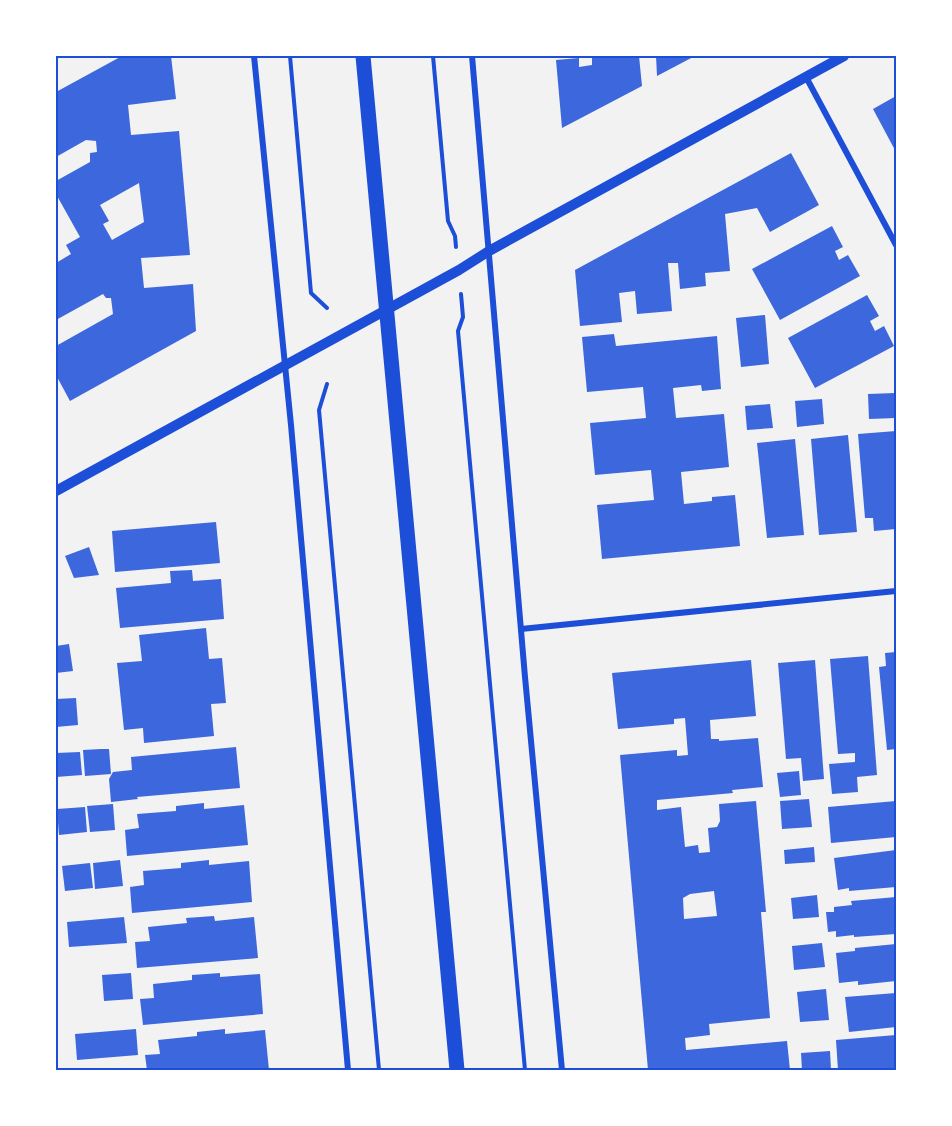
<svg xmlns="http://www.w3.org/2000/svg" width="952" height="1126" font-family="'Fira Sans Condensed',sans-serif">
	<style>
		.building { fill: #3d67dc; fill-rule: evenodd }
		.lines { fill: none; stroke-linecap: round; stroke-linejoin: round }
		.path { stroke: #1d4ed8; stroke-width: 4 }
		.minor { stroke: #1d4ed8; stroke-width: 6 }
		.tertiary { stroke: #1d4ed8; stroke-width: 10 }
		.primary { stroke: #1d4ed8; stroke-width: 15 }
		.neatline { fill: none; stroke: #1d4ed8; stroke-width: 2 }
	</style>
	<rect width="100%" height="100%" fill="#f2f2f2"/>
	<g class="building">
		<path d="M122,56H171L176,99L128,105L131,135L179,131L190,255L141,258L144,288L193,284L196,331L70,401L56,375V346L113,314L111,298H106L103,294L56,320V263L71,254L66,245L80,237L56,194V181L90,162V153L97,152L96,141L86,140L56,157V92ZM139,183L144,222L112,240L103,224L109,221L100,205Z"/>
		<path d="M592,56H639L642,86L562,128L556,60L579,58V67L592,65Z"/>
		<path d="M656,56H695L657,76Z"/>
		<path d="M896,96V152L873,109Z"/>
		<path d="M791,153L819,205L770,232L757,208L725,214L730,271L705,273L706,286L680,289L678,263H668L672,311L637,314L635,291L619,293L622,322L580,326L575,270Z"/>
		<path d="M832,226L843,247L835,251L839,260L848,255L860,276L780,320L752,269Z"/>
		<path d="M867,295L879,316L870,321L875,331L884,326L894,346L815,388L788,338Z"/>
		<path d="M765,315L769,364L741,367L736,318Z"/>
		<path d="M614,334L616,346L717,336L721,389L702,391L701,385L673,388L676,418L724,414L729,467L681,472L684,504L712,501V497L735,495L740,546L602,559L597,505L654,500L651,470L595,475L590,423L646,418L643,387L587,392L582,337Z"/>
		<path d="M895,393L896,418L869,419L868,394Z"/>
		<path d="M822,399L824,424L797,427L795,401Z"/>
		<path d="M770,404L773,428L747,430L745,406Z"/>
		<path d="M896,431V529L874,531L873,518H865L858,434Z"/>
		<path d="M848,435L857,532L819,535L811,439Z"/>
		<path d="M795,439L804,535L767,538L757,443Z"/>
		<path d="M216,522L220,563L115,572L112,531Z"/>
		<path d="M89,547L99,575L74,578L65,556Z"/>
		<path d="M192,570L193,581L221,579L224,619L120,628L116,588L171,583L170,571Z"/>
		<path d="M206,628L209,659L222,658L226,703L211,704L214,736L144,743L143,728L124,730L117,663L142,661L139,635Z"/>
		<path d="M69,644L73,671L56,673V646Z"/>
		<path d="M896,652V749L887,750L879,667L886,666L885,653Z"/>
		<path d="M868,656L877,775L857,777L858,792L832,794L829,764L855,762V753L838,754L830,659Z"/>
		<path d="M751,660L756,716L710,720L711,739H719V741L758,738L763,787L732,790L733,793L657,800V810L681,807L685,847L698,845L699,853L710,852L708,828L717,827L720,821L719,804L756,801L766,912H761L770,1018L709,1024L710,1035L685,1038L686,1050L787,1041L790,1070H648L620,755L677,750V756L688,755L685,718L674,719V724L618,729L612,673ZM714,891L717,916L684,919L683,898L690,894Z"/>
		<path d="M815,660L824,779L803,781L801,758L786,759L778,663Z"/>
		<path d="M76,698L78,725L56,727V699Z"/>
		<path d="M236,747L240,788L137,797L138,799L111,802L109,779L113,772L132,770L131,757Z"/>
		<path d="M101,749H109L111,774L85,776L83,750Z"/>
		<path d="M80,752L82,775L56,777V753Z"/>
		<path d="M799,771L801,795L780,797L777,773Z"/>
		<path d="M809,799L812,827L782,829L780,801Z"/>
		<path d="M896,801V837L831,843L828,807Z"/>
		<path d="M204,803V809L244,805L248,845L127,856L125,830L139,828L137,814L176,811V806Z"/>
		<path d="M113,804L115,830L90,832L87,806Z"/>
		<path d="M85,807L87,832L59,835L57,809Z"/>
		<path d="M814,847L815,862L785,864L784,850Z"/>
		<path d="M896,850V887L849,891V888L838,890L834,858Z"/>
		<path d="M120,860L123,886L95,889L93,863Z"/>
		<path d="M209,860V865L249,861L252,902L132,913L130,887L144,885L143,871L181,868V863Z"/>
		<path d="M90,863L93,888L65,891L62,866Z"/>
		<path d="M817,895L819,917L793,919L791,898Z"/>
		<path d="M896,897V934L854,937V935L836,937V931L828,932L826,912H834V907L852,905L851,901Z"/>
		<path d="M214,916L215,921L254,917L258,958L137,968L135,942L150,941L148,927L187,923L186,918Z"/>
		<path d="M124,917L127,943L69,947L67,922Z"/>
		<path d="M822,943L825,967L794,970L792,946Z"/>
		<path d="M896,944V981L858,985V981L839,983L836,953L855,951V948Z"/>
		<path d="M131,973L133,999L104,1001L102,975Z"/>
		<path d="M220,973V977L260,974L263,1014L143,1025L140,999L154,998L153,984L192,980V975Z"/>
		<path d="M826,989L829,1020L800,1022L797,992Z"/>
		<path d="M896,993V1027L849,1032L845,997Z"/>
		<path d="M136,1029L138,1055L77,1060L75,1034Z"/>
		<path d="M225,1029V1034L265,1030L269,1070H147L145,1055L160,1054L158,1040L197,1036V1032Z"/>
		<path d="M896,1035V1070H838L836,1040Z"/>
		<path d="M830,1051L831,1070H802L801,1053Z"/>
	</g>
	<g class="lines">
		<g class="path">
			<path d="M290,56L311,293L327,308"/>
			<path d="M433,56L448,221L455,236L456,247"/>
			<path d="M461,294L463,317L458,331L525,1070"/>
			<path d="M327,384L319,410L379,1070"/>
		</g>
		<g class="minor">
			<path d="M254,56L291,425L348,1070"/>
			<path d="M472,56L525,677L562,1070"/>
			<path d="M806,77L896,245"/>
			<path d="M521,629L896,591"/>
		</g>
		<path class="tertiary" d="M56,491L459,270L489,251L844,56"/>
		<path class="primary" d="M363,56L457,1070"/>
	</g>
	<rect width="952" height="1126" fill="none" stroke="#ffffff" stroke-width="114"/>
	<rect x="57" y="57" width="838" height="1012" class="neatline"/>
</svg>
